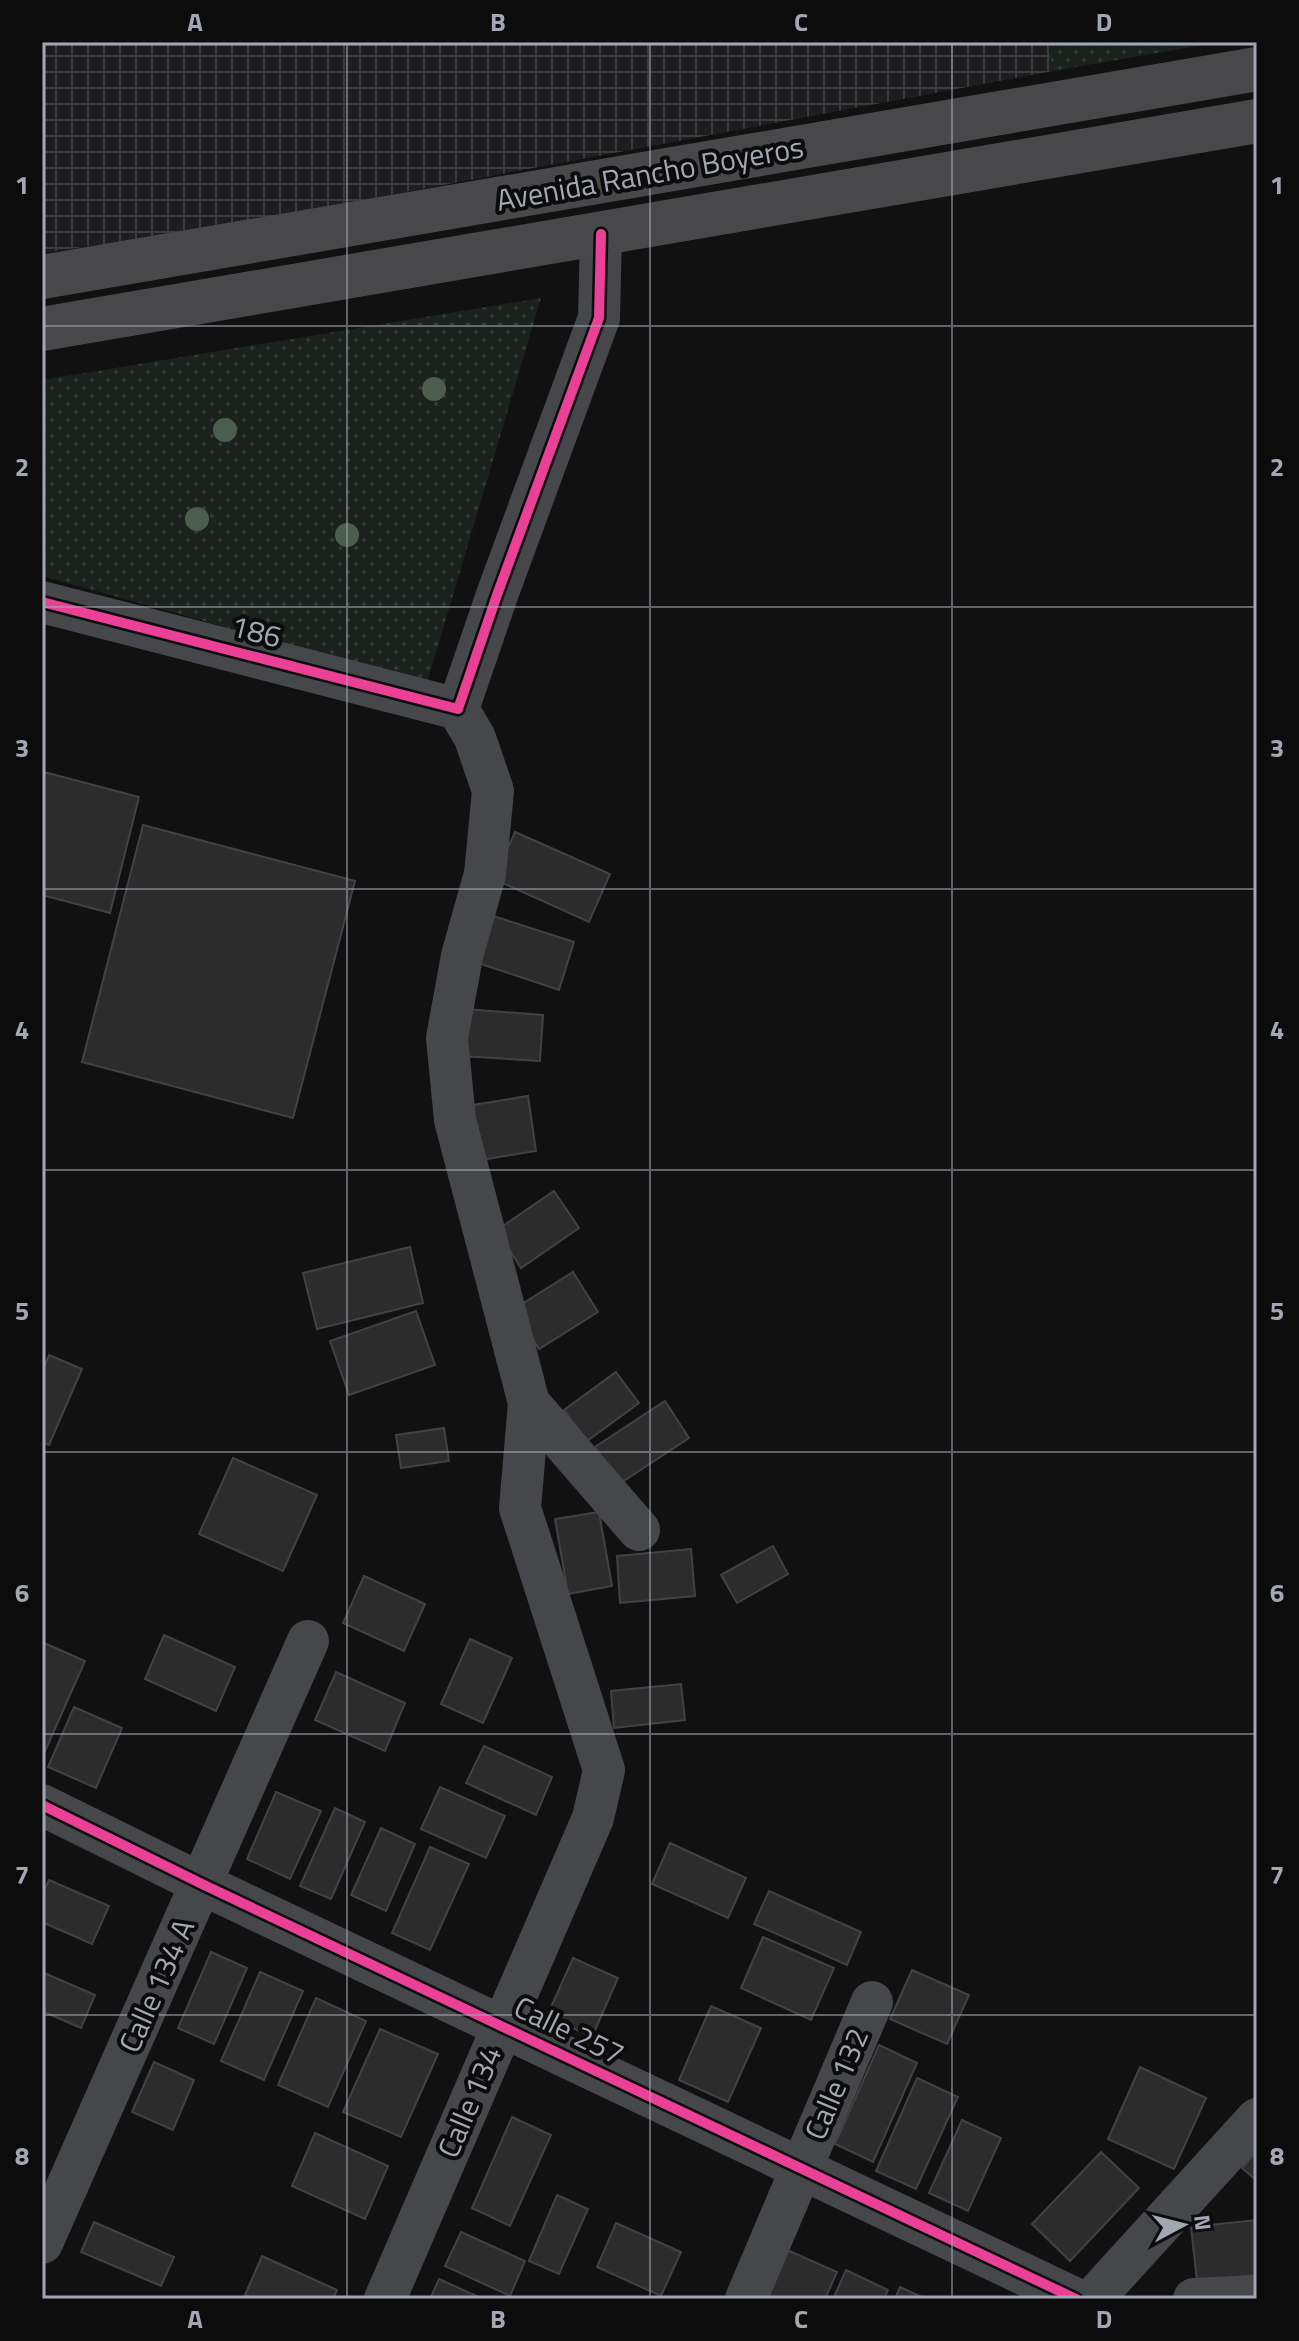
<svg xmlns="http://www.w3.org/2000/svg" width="1299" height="2341" font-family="'Titillium Web',sans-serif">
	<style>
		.industrial { fill: url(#industrial-grid) }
		.grass { fill: url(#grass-dots) }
		.building { fill: #2c2c2d; stroke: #414245; stroke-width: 2 }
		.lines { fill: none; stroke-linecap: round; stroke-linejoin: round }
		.minor { stroke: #46474a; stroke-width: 42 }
		.highway { stroke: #48484b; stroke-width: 44 }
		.cycleway-casing { stroke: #0c0c0d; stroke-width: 15 }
		.cycleway { stroke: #ea4096; stroke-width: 10 }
		.tree { fill: #4b5d4e }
		.grid { fill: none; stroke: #a3a7b2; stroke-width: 2; stroke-opacity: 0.55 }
		.labels { text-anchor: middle; stroke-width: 8; stroke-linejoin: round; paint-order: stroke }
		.street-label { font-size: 30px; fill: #a3a7b2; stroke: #0c0c0d }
		.neatline { fill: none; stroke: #a3a7b2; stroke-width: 3 }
		.grid-label { font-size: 26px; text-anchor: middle; font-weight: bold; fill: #a3a7b2 }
	</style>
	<defs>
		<pattern id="industrial-grid" width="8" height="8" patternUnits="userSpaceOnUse" patternTransform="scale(2)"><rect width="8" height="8" fill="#1e1e20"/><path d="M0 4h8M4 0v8" fill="none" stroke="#3c3c3e"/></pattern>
		<pattern id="grass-dots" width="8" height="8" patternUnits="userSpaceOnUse" patternTransform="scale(2)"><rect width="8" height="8" fill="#1b211c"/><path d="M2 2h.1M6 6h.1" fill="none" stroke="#393e3b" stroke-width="1.8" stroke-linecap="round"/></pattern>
	</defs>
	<rect width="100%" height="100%" fill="#111112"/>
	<path class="industrial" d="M42,42H1048L1053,71L202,230L42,253Z"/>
	<g class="grass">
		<path d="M1048,42H1220L1053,71Z"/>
		<path d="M541,298L427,683L42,576V380Z"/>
	</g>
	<g class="building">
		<path d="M44,772L139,797L110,913L42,895Z"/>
		<path d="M143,825L355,881L293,1118L82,1062Z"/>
		<path d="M515,832L610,874L589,922L494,879Z"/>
		<path d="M487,914L574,942L559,990L472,961Z"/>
		<path d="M465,1009L543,1015L540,1061L462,1056Z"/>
		<path d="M528,1096L536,1151L474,1161L466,1106Z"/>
		<path d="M554,1191L579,1228L521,1268L497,1230Z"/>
		<path d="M410,1247L423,1303L317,1329L303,1273Z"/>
		<path d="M573,1272L598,1312L539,1349L514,1309Z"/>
		<path d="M416,1311L435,1365L349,1395L330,1341Z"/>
		<path d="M49,1355L82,1369L49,1445L42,1442V1372Z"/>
		<path d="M616,1372L639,1403L587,1441L564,1410Z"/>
		<path d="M665,1401L689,1438L619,1484L595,1447Z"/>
		<path d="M444,1428L449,1461L401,1468L396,1435Z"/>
		<path d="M233,1458L317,1495L283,1571L199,1534Z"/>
		<path d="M599,1512L612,1586L568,1594L555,1519Z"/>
		<path d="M773,1546L788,1574L737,1603L721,1575Z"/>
		<path d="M691,1549L695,1596L620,1603L617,1556Z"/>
		<path d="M364,1576L425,1604L404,1651L343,1623Z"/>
		<path d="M164,1635L235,1667L216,1711L145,1679Z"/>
		<path d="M470,1639L512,1658L483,1723L441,1704Z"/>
		<path d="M42,1642L85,1661L42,1758Z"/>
		<path d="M336,1672L405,1703L385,1751L315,1720Z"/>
		<path d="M681,1684L685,1720L614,1728L611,1691Z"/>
		<path d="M74,1707L122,1728L96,1788L48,1767Z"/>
		<path d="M484,1746L552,1777L536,1815L466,1783Z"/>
		<path d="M440,1787L505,1816L486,1858L421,1829Z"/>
		<path d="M276,1792L321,1811L290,1879L247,1859Z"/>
		<path d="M335,1808L365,1822L331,1899L300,1886Z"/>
		<path d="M381,1828L415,1844L386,1911L351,1895Z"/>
		<path d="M670,1843L746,1878L728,1918L652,1884Z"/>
		<path d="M430,1847L469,1864L430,1950L392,1933Z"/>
		<path d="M49,1880L109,1906L92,1944L42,1922V1895Z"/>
		<path d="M769,1891L861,1932L847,1965L754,1924Z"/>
		<path d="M763,1937L834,1968L811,2020L741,1988Z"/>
		<path d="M211,1952L247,1968L214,2044L178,2028Z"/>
		<path d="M573,1958L618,1978L592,2037L547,2016Z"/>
		<path d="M912,1970L969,1995L947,2044L890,2019Z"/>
		<path d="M42,1972L95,1995L81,2028L42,2011Z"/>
		<path d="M260,1972L303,1991L264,2080L221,2061Z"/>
		<path d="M316,1998L366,2021L328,2107L278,2085Z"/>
		<path d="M711,2006L761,2028L728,2102L679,2080Z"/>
		<path d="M380,2029L438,2054L401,2137L343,2112Z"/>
		<path d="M879,2045L917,2063L873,2162L835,2144Z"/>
		<path d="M154,2062L194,2080L173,2130L132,2112Z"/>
		<path d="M1140,2067L1206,2098L1174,2169L1108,2139Z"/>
		<path d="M917,2078L958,2097L916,2189L876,2171Z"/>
		<path d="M512,2117L551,2135L510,2226L472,2208Z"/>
		<path d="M962,2120L1001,2138L968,2211L929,2193Z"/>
		<path d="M315,2133L388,2166L365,2219L292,2186Z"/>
		<path d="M1257,2151V2181L1242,2168Z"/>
		<path d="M1101,2152L1139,2188L1070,2261L1032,2224Z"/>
		<path d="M557,2195L588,2209L559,2274L529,2261Z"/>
		<path d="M1257,2220V2275L1197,2281L1191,2227Z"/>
		<path d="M94,2222L174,2257L161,2286L81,2252Z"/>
		<path d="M616,2223L681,2252L661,2296L597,2267Z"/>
		<path d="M461,2232L525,2261L510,2296L445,2266Z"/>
		<path d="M787,2250L837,2272L825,2299H764Z"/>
		<path d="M262,2256L337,2290L333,2299H255L245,2295Z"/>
		<path d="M846,2270L888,2290L884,2299H833Z"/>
		<path d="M439,2279L483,2299H430Z"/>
		<path d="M900,2287L926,2299H895Z"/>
	</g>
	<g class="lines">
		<g class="minor">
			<path d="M42,602L458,709"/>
			<path d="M529,1403L639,1530"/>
			<path d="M42,1805L202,1884L1076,2299"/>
			<path d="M42,2243L308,1641"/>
			<path d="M385,2299L593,1818L604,1770L520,1508L529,1403L455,1120L447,1038L462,956L485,874L493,791L475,738L458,709L497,595L599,318L601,234"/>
			<path d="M746,2299L872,2002"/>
			<path d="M1093,2299L1257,2119"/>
			<path d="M1194,2299L1257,2296"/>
		</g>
		<g class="highway">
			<path d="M42,277L1257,69"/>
			<path d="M42,329L1257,121"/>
		</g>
		<defs>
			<g id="cycleway">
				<path d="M42,602L458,709L497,595L599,318L601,234"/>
				<path d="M42,1805L202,1884L1076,2299"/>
			</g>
		</defs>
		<use href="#cycleway" class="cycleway-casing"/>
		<use href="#cycleway" class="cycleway"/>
	</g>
	<g class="tree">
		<circle cx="434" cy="389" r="12"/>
		<circle cx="225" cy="430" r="12"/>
		<circle cx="197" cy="519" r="12"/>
		<circle cx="347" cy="535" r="12"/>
	</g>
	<path class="grid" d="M347,42V2299M650,42V2299M952,42V2299M42,326H1257M42,607H1257M42,889H1257M42,1170H1257M42,1452H1257M42,1734H1257M42,2015H1257"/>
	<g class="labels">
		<g class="street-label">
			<text transform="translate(650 174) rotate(-10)" y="10">Avenida Rancho Boyeros</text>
			<text transform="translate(256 632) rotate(14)" y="10">186</text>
			<text transform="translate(157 1986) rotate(-66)" y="10">Calle 134 A</text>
			<text transform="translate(569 2031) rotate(26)" y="10">Calle 257</text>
			<text transform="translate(837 2084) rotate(-67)" y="10">Calle 132</text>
			<text transform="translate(470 2102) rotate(-67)" y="10">Calle 134</text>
		</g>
	</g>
	<rect width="1299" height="2341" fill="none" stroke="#0c0c0d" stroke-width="88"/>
	<g transform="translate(1183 2225) rotate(83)" stroke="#0c0c0d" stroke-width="6" paint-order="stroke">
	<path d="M0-6L14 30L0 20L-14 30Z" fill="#a3a7b2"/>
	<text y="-12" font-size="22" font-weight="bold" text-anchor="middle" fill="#a3a7b2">N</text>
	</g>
	<rect x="44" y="44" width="1211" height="2253" class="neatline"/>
	<g class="grid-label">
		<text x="195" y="31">A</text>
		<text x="498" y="31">B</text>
		<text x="801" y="31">C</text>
		<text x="1104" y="31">D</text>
		<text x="22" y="194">1</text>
		<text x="1277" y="194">1</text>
		<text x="22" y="476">2</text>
		<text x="1277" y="476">2</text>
		<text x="22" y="757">3</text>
		<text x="1277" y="757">3</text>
		<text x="22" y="1039">4</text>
		<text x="1277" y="1039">4</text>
		<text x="22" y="1320">5</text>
		<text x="1277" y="1320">5</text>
		<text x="22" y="1602">6</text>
		<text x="1277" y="1602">6</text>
		<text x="22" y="1884">7</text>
		<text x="1277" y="1884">7</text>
		<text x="22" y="2165">8</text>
		<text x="1277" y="2165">8</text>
		<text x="195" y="2328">A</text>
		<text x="498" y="2328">B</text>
		<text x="801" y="2328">C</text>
		<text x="1104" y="2328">D</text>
	</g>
</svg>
